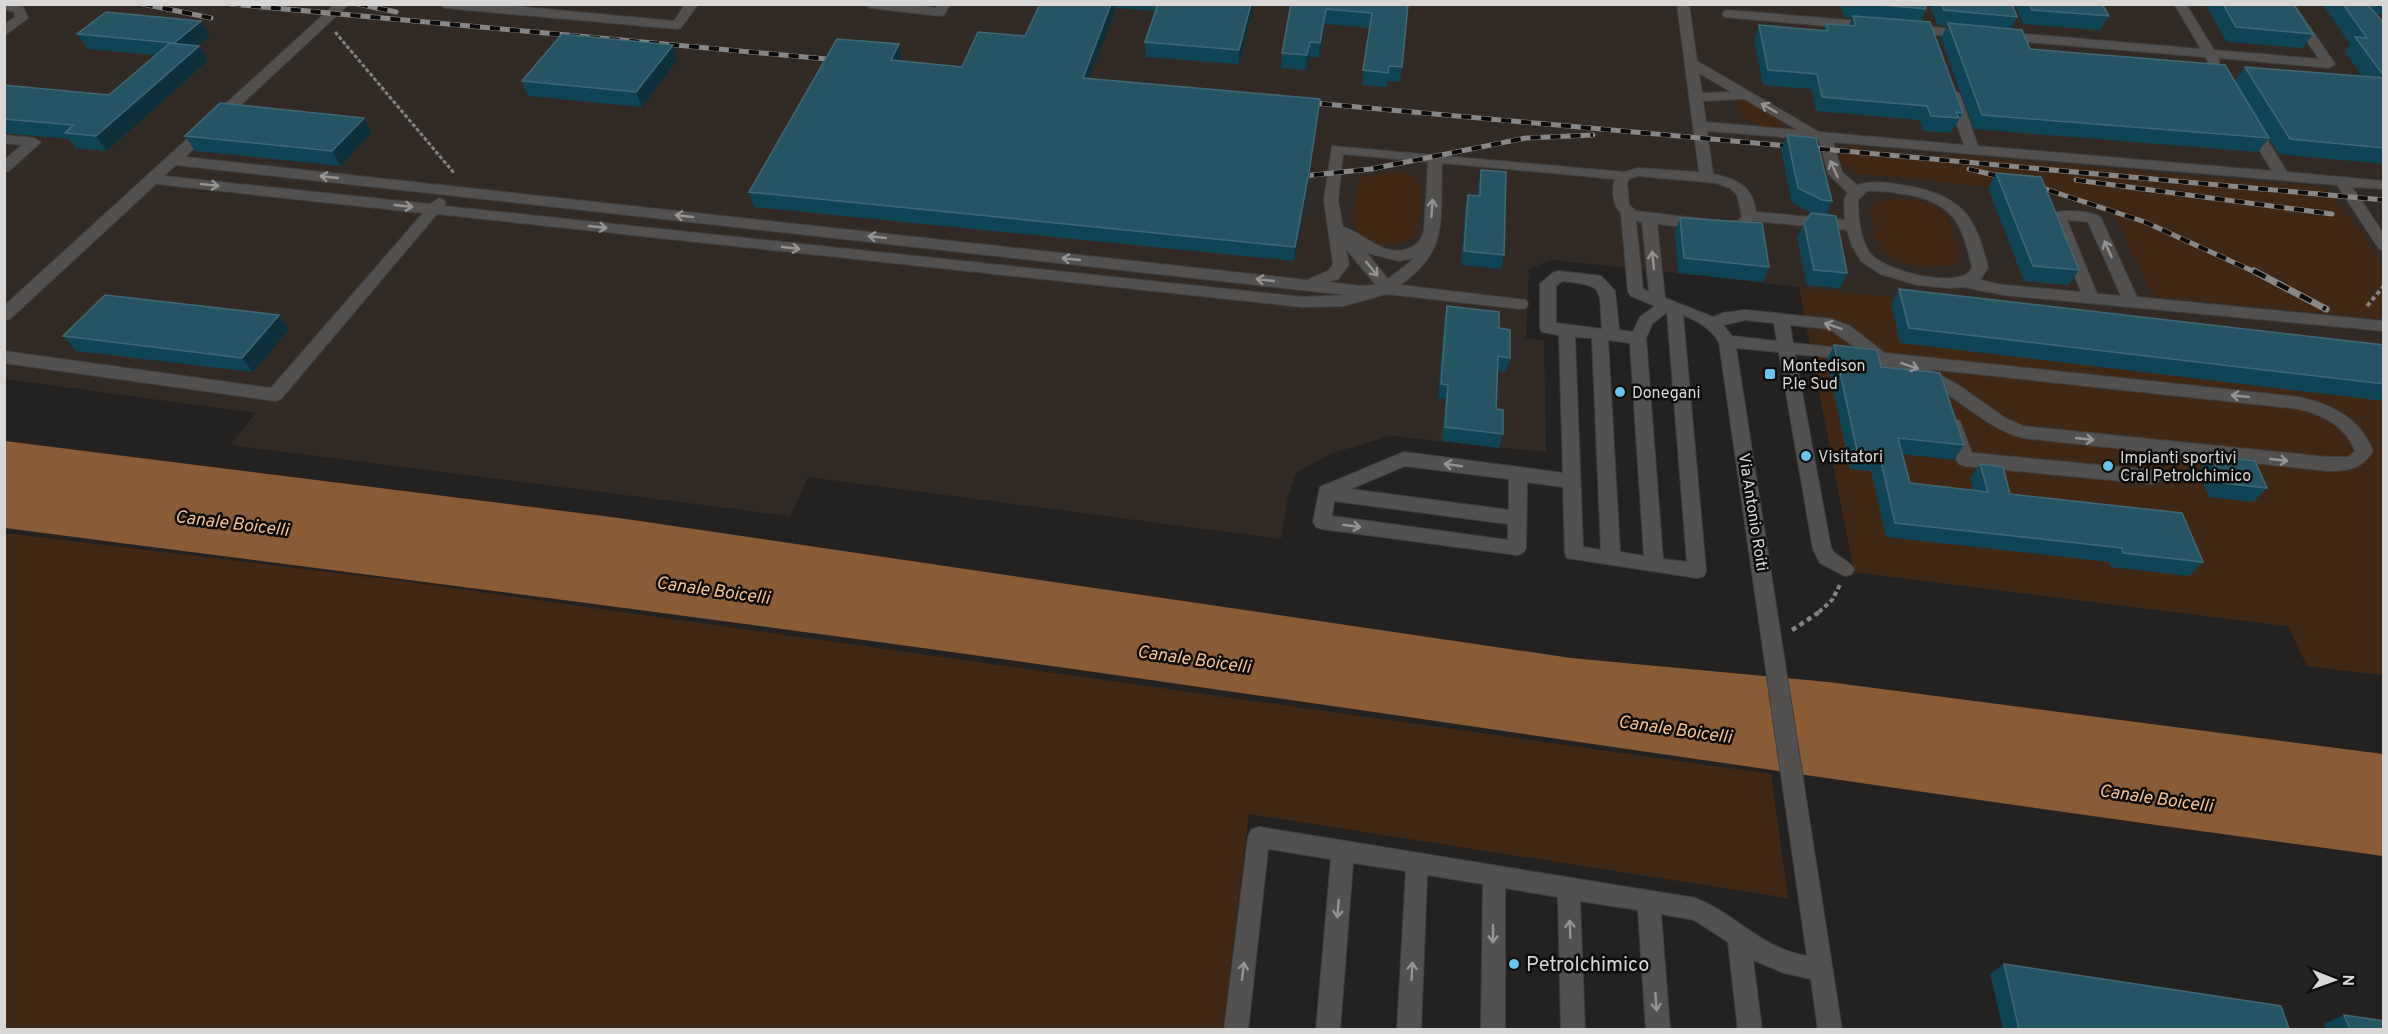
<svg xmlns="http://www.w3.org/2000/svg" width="2388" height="1034" font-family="Overpass,sans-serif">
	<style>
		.built { fill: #322b25 }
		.green { fill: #412814 }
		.water { fill: #8a5c36 }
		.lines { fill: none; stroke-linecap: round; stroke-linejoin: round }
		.minor-casing { stroke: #413f3e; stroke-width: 2 }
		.path-far2 { stroke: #848281; stroke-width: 3; stroke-dasharray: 4 2; stroke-linecap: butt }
		.path-far1 { stroke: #848281; stroke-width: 4; stroke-dasharray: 4.5 3; stroke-linecap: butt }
		.path { stroke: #848281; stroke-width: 4.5; stroke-dasharray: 5 4; stroke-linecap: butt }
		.minor { fill: #525150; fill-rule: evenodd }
		.rail-far1-casing { stroke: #898786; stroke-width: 5 }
		.rail-casing { stroke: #898786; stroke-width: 7 }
		.rail-far1 { stroke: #0d0c0b; stroke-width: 4; stroke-dasharray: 10; stroke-linecap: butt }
		.rail { stroke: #0d0c0b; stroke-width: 4.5; stroke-dasharray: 13; stroke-linecap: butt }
		.wall { fill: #0f4457 }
		.shaded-wall { fill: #0e303b }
		.building { fill: #255464; stroke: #416876; stroke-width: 1.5 }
		.oneway { stroke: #959493 }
		.poi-dot { fill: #65c5ee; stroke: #0d0c0b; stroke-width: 2 }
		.labels { text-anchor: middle; stroke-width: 5; stroke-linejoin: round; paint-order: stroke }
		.poi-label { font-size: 16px; fill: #d8d7d6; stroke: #0d0c0b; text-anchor: start }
		.street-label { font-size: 16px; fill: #d8d7d6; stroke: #0d0c0b }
		.water-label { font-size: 18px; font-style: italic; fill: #fac094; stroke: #0d0c0b }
		.near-poi-label { font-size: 20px; fill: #d8d7d6; stroke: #0d0c0b; text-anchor: start }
	</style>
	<rect width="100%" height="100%" fill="#242221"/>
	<path class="built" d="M5,5H2383V675L2307,666L2288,626L1854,572L1799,287L1678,273L1551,260L1529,269L1526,338L1544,341L1546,452L1390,436L1330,454L1296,473L1288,497L1281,539L808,477L790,516L230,445L256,413L5,379Z"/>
	<g class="green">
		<path d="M1740,100C1754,102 1779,113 1784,126C1766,129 1740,123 1736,104Z"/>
		<path d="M1852,145H1860L1861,149L1926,156L1950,155L2324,187L2363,234L2383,267V319L2154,297L2116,216L2054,194L1858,173C1848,168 1839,164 1839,151Z"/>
		<path d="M1402,170C1429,178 1419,210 1417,232C1407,252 1359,248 1354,224C1351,211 1358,190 1359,177Z"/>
		<path d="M1894,198C1943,201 1946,210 1960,254L1957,263C1937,272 1895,268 1882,249C1875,241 1872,220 1871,209L1879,201Z"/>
		<path d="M1799,287L2380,353L2384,359L2383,675L2307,666L2288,626L1854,572Z"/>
		<path d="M5,533L402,581L1771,774L1788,898L1249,814L1223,1029H5Z"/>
	</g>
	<path class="water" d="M5,441L619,518L1571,658L1828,682L2383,754V856C1869,787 1357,707 842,637C563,599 284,564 5,528Z"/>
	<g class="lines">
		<defs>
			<g id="minor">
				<path d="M4,4L23,7L28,18L4,36V25L15,17L14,12L4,9Z"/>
				<path d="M335,4H349L185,157L1307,280L1328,271L1333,264L1324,200L1332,146L1624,172L1638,168L1699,172L1677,4H1689L1697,61L1819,132L1964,145L1946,94L1953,90L1960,94L1978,146L2272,171L2245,126L2252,122L2257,123L2287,172L2384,181V189L2352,187L2384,234V251L2379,249L2337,185L1833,142L1842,172L1857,185C1874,180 1891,183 1908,186C1962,196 1976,216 1988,268L1980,280L2003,285L2081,292L2051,215C2057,208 2095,211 2101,218L2137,297L2384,321V331L2003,295L1963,287L1949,288L1917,285L1880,274L1861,261L1852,246L1847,230L1754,221L1747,228L1729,232L1657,224L1665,298L1713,317L1723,313L1745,310L1832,319L1850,326L1885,353L2299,397C2333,405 2359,417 2373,451C2362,469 2348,471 2328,471L2023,438C1986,428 1962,400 1929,383C1887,360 1841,359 1795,354L1831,548C1836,558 1849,559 1854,569L1852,574L1845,576L1820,563L1813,549L1779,352L1736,348L1842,1030H1818L1811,979L1784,973L1753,960L1762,1030H1738L1728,942L1694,920L1661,914L1670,1030H1646L1638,910L1580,901L1585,1030H1561L1558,897L1505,888V1030H1481L1483,884L1427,875L1421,1030H1397L1406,871L1353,863L1340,1030H1316L1331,859L1268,849L1248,1030H1224L1248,837L1251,830L1259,827L1695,898C1738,915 1760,948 1807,956L1719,342C1710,328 1698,321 1683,315L1706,571L1704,576L1697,578L1567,558L1565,553L1563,487L1527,482L1526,548L1523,553L1517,555L1322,529L1316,527L1313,522L1320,487L1404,452L1563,473L1559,335L1542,332L1540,328V284L1554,272L1559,271L1601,276L1615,291L1619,330L1633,332L1640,317L1655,306L1631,296L1628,292L1621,213C1613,206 1611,189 1615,179L1442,163C1439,218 1451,250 1400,285L1526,300L1528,304L1526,308L1520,309L1386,294L1344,306L1302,307L437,214L281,399L275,401L4,363V351L271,388L423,213L156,184L10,319L4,320V306ZM1699,73L1731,92L1702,93ZM1744,99L1798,130L1706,122L1703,101ZM1707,131L1819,140L1828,174L1848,193L1844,200L1845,220L1756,212C1753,186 1737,179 1713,174ZM1343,154L1428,162L1424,230C1422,239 1418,245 1410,248C1384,259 1365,233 1343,227L1338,200ZM176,165L1347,295L1302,297L444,206L446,203L444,200L439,198L430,204L164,176ZM1638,176L1716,183L1730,188L1737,195L1742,217L1737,221L1729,222L1636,211L1629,205L1627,183L1629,179ZM1867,191C1881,190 1896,193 1910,195C1955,204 1963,227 1972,268C1962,291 1883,271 1870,253C1860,239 1858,217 1858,200ZM2067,220L2088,222L2121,296L2097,294ZM1636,221L1642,222L1649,292L1643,289ZM1346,249L1376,285L1360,286L1329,282L1338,279L1349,265ZM1367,253L1399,261L1415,258L1388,279ZM1562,281C1606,286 1599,287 1602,329L1556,323V286ZM1667,312L1687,562L1663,559L1646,338L1652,324ZM1745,320L1774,323L1777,341L1732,336L1723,325ZM1790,325L1829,329L1859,350L1793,343ZM1575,337L1592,338L1601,550L1583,547ZM1608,340L1630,343L1644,556L1620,552ZM1929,369L2299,409C2324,415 2345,426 2355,451L2348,457H2328L2023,426L2005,418L1960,386ZM1405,466L1509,479V510L1350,489ZM1334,501L1508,524V540L1332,516Z"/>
				<path d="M439,4H491L674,21L685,4H698L681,28L677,29L445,8Z"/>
				<path d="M864,4H907L936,8L938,4H950L944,15L940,16L870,8Z"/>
				<path d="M2174,4H2186L2214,50L2319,59L2281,4H2294L2335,64L2329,68L2219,58V64H2209L2205,57L2002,40L1996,36L2002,32L2201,49Z"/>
				<path d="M1728,10L1872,22L1878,26L1872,30L1724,17L1722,14L1724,11Z"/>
				<path d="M1909,25L1968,30L1974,34L1968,38L1905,32L1903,29Z"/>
				<path d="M4,135L34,138L41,142L9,171L4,172V160L22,145L4,143Z"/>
				<path d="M1954,419L1960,421L1972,453L2152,470L2158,472L2161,477L2158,482L2152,484L1965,466L1959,464L1956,459L1946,425L1948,421Z"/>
			</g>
		</defs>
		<use href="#minor" class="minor-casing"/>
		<path class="path-far2" d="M335,32L454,173"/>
		<g class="path-far1">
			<path d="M2367,306L2384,286"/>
			<path d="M1819,612L1832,600L1840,585"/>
		</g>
		<path class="path" d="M1792,630L1821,611"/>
		<use href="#minor" class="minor"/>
		<defs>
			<g id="rail-far1">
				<path d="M143,4L211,18"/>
				<path d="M231,4L837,60"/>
				<path d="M358,4L396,12"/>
				<path d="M1302,102L2384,200"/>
				<path d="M1969,169L2010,179"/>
				<path d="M1294,177L1371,169L1526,138L1593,135"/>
				<path d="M2076,180L2332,214"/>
				<path d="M2030,184L2145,222L2257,273"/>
			</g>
			<path id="rail" d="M2254,271L2326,309"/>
		</defs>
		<use href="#rail-far1" class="rail-far1-casing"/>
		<use href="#rail" class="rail-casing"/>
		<use href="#rail-far1" class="rail-far1"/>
		<use href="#rail" class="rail"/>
	</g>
	<g class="wall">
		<path d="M1040,4H1254L1239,64L1146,57L1145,42L1156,11L1116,8L1089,78L1320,99L1308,187L1294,261L754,207L749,192L901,59L900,61L962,67L1025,36Z"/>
		<path d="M1291,4H1408L1400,82L1388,81L1387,87L1362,85L1370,28L1325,24L1319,57H1309L1306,70L1281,68L1282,53Z"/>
		<path d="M1840,4H1925L1926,9L1921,21L1963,113L1955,127H1954L1951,133L1923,131L1920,120L1816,111L1811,89L1763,85L1754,40L1759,25L1823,31L1826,24L1849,26L1852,18L1844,17Z"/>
		<path d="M1929,4H2012L2017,17L2011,29L2030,49L2235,81L2245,67L2362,76L2345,51L2350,44L2322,4H2384V14H2375L2384,23V164L2279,154L2269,138L2258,152L1974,129L1941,38L1947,26L1938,25Z"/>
		<path d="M2015,4H2102L2109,16L2100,30L2024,24Z"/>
		<path d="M2205,4H2293L2313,34L2303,48L2227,42Z"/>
		<path d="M77,34L210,35L198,46L208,61L107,151L76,148L69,139L4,133V85L109,95L156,55L88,49Z"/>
		<path d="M678,59L642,107L528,96L522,81Z"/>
		<path d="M364,118L372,132L341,166L195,151L185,136Z"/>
		<path d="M1787,135L1832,201L1826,215L1847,273L1840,288L1807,285L1797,238L1804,223L1812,213L1792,203L1781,150Z"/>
		<path d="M1481,170L1504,255L1501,269L1461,265L1465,210L1468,195L1478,196V185Z"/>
		<path d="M1996,173L2079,270L2069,285L2024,281L1988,188Z"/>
		<path d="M1680,218L1769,267L1763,282L1678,273L1675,232Z"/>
		<path d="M1899,289L2384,345V401L1900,343L1891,304Z"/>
		<path d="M1447,306L1499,328L1510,358L1506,372L1498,371L1496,409L1503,434L1499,448L1442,441L1445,399L1438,398L1444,321Z"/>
		<path d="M279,315L289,330L253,372L76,351L63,336Z"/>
		<path d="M1834,345L1881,367L1964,445L1954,460L1902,454L1910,483L1973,490L1970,478L1980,464L2010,494L2203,562L2189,576L2111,567L2109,562L1886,537L1871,471L1850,469L1827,360Z"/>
		<path d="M2211,456L2267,488L2253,502L2209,497L2198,471Z"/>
		<path d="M2004,964L2289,1029H2003L1990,974Z"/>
		<path d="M2344,1015L2384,1029H2326L2324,1024Z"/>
	</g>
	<g class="shaded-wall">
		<path d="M1111,4H1116V8L1084,92L1083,78Z"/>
		<path d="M1251,4H1254L1239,64V50Z"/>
		<path d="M1326,9L1325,24L1319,57L1320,43Z"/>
		<path d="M201,21L210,35L184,58L174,43Z"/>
		<path d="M1310,42L1309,57L1306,70L1307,55Z"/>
		<path d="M899,44L901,59L894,75L891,60Z"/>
		<path d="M673,45L678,59L642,107L636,92Z"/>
		<path d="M199,46L208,61L107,151L96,136Z"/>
		<path d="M1320,99L1308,187L1294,261L1295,247Z"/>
		<path d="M364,118L372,132L341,166L332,151Z"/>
		<path d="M279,315L289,330L253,372L242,358Z"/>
	</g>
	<g class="building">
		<path d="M1040,4H1111L1083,78L1320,99L1309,172L1295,247L749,192L837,39L899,44L891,60L962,67L978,32L1025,36Z"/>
		<path d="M1158,4H1251L1239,50L1145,42Z"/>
		<path d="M1291,4H1408L1402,67L1389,66L1388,73L1363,70L1372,13L1326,9L1320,43L1310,42L1307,55L1282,53Z"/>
		<path d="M1870,4H1925L1926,9Z"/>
		<path d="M1942,4H2012L2017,17L1944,10Z"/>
		<path d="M2029,4H2102L2109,16L2032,10Z"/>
		<path d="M2223,4H2293L2313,34L2236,27Z"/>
		<path d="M2343,4H2367L2384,23V76L2355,37L2367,38Z"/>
		<path d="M106,12L201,21L174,43L77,34Z"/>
		<path d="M1853,16L1930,22L1963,113L1956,112L1959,118L1931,116L1927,106L1822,97L1817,74L1768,70L1759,25L1828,31L1826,24L1856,26Z"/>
		<path d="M1948,23L2022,30L2030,49L2225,65L2269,138L1982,115Z"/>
		<path d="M562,34L673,45L636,92L522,81Z"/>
		<path d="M170,43L199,46L96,136L65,133L73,125L4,119V85L109,95Z"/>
		<path d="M2245,67L2384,78V148L2290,139Z"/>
		<path d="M220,103L364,118L332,151L185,136Z"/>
		<path d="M1787,135L1816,138L1832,201L1822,200L1798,188Z"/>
		<path d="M1481,170L1506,172L1504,255L1464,251L1468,195L1480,196Z"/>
		<path d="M1996,173L2041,177L2079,270L2033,266Z"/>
		<path d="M1811,213L1836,216L1847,273L1814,270L1804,223Z"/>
		<path d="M1680,218L1762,223L1769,267L1684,258Z"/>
		<path d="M1899,289L2384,345V384L1909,328Z"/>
		<path d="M105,295L279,315L242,358L63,336Z"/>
		<path d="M1447,306L1499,312V328L1510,330V358L1498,356L1496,409L1503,410V434L1445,427L1448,385L1441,384Z"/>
		<path d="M1834,345L1877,350L1881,367L1940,373L1964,445L1898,438L1910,483L1988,492L1980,464L2003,467L2010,494L2182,513L2203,562L2123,553L2122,548L1895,523L1880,457L1858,455Z"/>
		<path d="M2211,456L2255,461L2267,488L2223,483Z"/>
		<path d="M2004,964L2281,1006L2289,1029H2019Z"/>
		<path d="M2344,1015L2384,1021V1029H2350Z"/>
	</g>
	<defs><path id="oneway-shaft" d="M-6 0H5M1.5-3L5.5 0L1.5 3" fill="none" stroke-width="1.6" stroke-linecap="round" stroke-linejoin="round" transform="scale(1.5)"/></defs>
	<g class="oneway">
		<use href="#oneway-shaft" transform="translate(1769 108) rotate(-150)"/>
		<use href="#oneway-shaft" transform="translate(1834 169) rotate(-114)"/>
		<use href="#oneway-shaft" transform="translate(329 177) rotate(-174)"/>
		<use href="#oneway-shaft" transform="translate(210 185) rotate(6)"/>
		<use href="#oneway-shaft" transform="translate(404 206) rotate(6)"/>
		<use href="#oneway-shaft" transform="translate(1432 208) rotate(-86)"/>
		<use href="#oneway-shaft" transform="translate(684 216) rotate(-174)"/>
		<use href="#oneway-shaft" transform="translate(598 227) rotate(6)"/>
		<use href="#oneway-shaft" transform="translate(877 237) rotate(-174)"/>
		<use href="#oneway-shaft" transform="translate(791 248) rotate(6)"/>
		<use href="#oneway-shaft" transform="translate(2108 249) rotate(-114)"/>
		<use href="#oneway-shaft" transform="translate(1071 259) rotate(-174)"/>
		<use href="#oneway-shaft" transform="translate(1653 260) rotate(-96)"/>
		<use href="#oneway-shaft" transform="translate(1372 269) rotate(51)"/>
		<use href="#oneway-shaft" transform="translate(1265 280) rotate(-174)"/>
		<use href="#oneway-shaft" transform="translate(1833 326) rotate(-162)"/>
		<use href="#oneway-shaft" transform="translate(1910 366) rotate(19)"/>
		<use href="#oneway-shaft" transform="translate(2240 396) rotate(-174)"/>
		<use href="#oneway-shaft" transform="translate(2085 439) rotate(6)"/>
		<use href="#oneway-shaft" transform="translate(2279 460) rotate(6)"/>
		<use href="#oneway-shaft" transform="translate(1453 465) rotate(-172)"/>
		<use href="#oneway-shaft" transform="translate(1352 526) rotate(8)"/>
		<use href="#oneway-shaft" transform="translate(1338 909) rotate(95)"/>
		<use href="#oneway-shaft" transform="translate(1570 929) rotate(-92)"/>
		<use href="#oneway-shaft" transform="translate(1493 934) rotate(90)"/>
		<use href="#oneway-shaft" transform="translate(1243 971) rotate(-83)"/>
		<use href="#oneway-shaft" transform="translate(1412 971) rotate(-87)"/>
		<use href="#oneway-shaft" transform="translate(1656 1002) rotate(86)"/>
	</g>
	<g class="poi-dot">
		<rect x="1764" y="368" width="12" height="12" rx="3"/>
		<circle cx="1620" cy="392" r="6"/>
		<circle cx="1806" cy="456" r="6"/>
		<circle cx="2108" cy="466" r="6"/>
		<circle cx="1514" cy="964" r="6"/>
	</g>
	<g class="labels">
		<g class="poi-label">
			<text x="1782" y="371">Montedison<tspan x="1782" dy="18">P.le Sud</tspan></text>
			<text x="1632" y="398">Donegani</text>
			<text x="1818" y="462">Visitatori</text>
			<text x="2120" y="463">Impianti sportivi<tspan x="2120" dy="18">Cral Petrolchimico</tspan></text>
		</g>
		<g class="street-label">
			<text transform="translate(1754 512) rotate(81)" y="6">Via Antonio Roiti</text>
		</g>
		<g class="water-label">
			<text transform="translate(232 523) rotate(7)" y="6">Canale Boicelli</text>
			<text transform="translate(713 590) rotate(8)" y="6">Canale Boicelli</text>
			<text transform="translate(1194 659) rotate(8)" y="6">Canale Boicelli</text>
			<text transform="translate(1675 729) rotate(8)" y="6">Canale Boicelli</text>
			<text transform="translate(2156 798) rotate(8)" y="6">Canale Boicelli</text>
		</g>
		<g class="near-poi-label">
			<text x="1526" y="971">Petrolchimico</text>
		</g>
	</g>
	<rect width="2388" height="1034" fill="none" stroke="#d8d7d6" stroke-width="12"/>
	<g transform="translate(2334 980) rotate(91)" stroke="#0d0c0b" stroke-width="4.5" paint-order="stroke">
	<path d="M0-4.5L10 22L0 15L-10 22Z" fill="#d8d7d6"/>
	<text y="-9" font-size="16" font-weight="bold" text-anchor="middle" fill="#d8d7d6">N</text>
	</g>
</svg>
